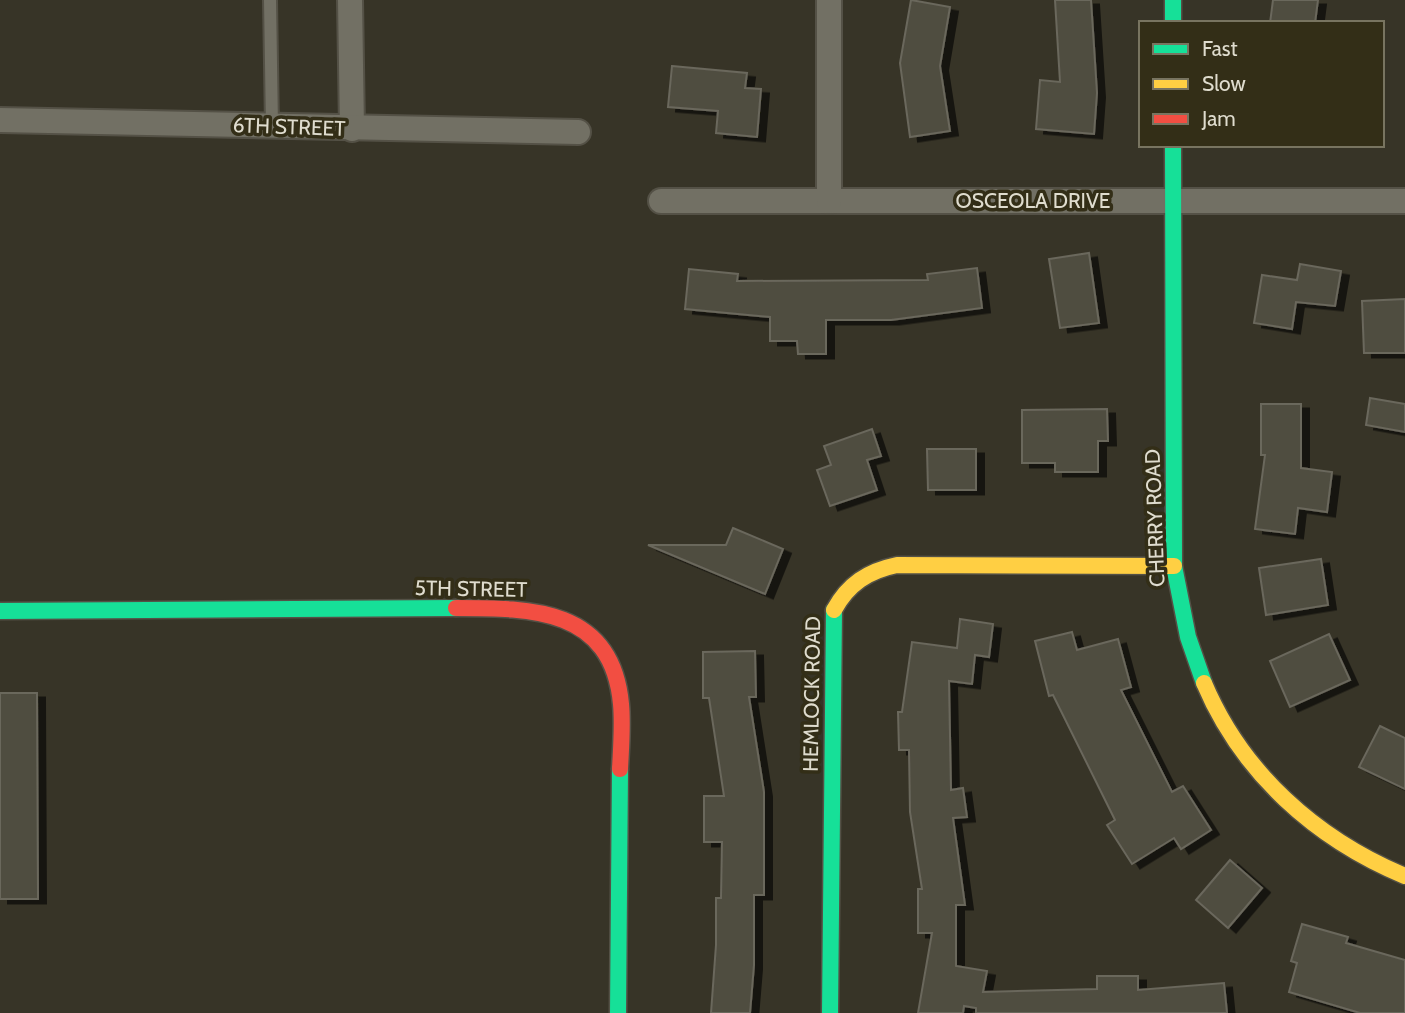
<svg xmlns="http://www.w3.org/2000/svg" width="1405" height="1013" font-family="Cabin,sans-serif">
	<style>
		.building { fill: #4f4d41; stroke: #6a675c; stroke-width: 2; filter: url(#shadow) }
		.lines { fill: none; stroke-linecap: round; stroke-linejoin: round }
		.lane-casing { stroke: #545146; stroke-width: 16 }
		.street-casing { stroke: #545146; stroke-width: 28 }
		.fast-casing { stroke: #545146; stroke-width: 19 }
		.slow-casing { stroke: #545146; stroke-width: 19 }
		.jam-casing { stroke: #545146; stroke-width: 19 }
		.lane { stroke: #727064; stroke-width: 12 }
		.street { stroke: #727064; stroke-width: 24 }
		.fast { stroke: #16e098; stroke-width: 16 }
		.slow { stroke: #ffcf43; stroke-width: 16 }
		.jam { stroke: #f24e42; stroke-width: 16 }
		.labels { text-anchor: middle; stroke-width: 7; stroke-linejoin: round; paint-order: stroke }
		.street-label { font-size: 21px; fill: #dfdcce; stroke: #332e17 }
	</style>
	<defs>
		<filter id="shadow"><feDropShadow dx="8" dy="4.5" stdDeviation="0" flood-color="#0009"/></filter>
	</defs>
	<rect width="100%" height="100%" fill="#373427"/>
	<g class="building">
		<path d="M911,0L950,7L940,66L950,131L910,137L900,63Z"/>
		<path d="M1055,0H1091L1097,93L1094,134L1036,129L1040,80L1060,82Z"/>
		<path d="M1273,0H1318L1315,23H1270Z"/>
		<path d="M672,66L747,73L745,88L761,89L757,137L716,133L718,111L668,107Z"/>
		<path d="M1089,253L1099,323L1060,328L1049,259Z"/>
		<path d="M1300,264L1341,271L1335,306L1296,302L1292,329L1254,323L1262,275L1297,280Z"/>
		<path d="M977,268L982,308L891,320H826V354H798L797,341H770V317L685,309L689,269L738,274L737,281L928,280L927,274Z"/>
		<path d="M1405,299V353H1364L1362,301Z"/>
		<path d="M1370,398L1405,404V432L1366,425Z"/>
		<path d="M1261,404H1301V468L1332,472L1327,512L1298,508L1295,534L1255,529L1265,455H1261Z"/>
		<path d="M1107,409L1108,441H1098V472H1055V463H1022V410Z"/>
		<path d="M872,429L881,456L867,460L877,490L830,506L817,470L831,465L824,446Z"/>
		<path d="M927,449H976V490H928Z"/>
		<path d="M733,528L783,549L765,594L648,545H726Z"/>
		<path d="M1321,559L1328,605L1266,615L1259,568Z"/>
		<path d="M960,619L993,624L989,657L975,655L972,684L949,681L951,790L963,788L967,817L953,818L965,905H956V966L987,971L983,992L1097,989V976H1138V990L1224,983L1227,1013H976V1008L964,1006L963,1013H918L932,933H918V889H922L910,812L909,750H899L898,712H902L912,642L957,648Z"/>
		<path d="M1072,632L1077,650L1118,639L1131,687L1121,690L1172,792L1183,786L1211,830L1181,849L1174,838L1132,864L1107,825L1115,820L1053,695L1049,696L1035,641Z"/>
		<path d="M1329,634L1350,680L1290,707L1270,661Z"/>
		<path d="M755,651L756,697H749L764,792V895H754V965L750,1013H711L716,945V898H721L722,842H704V796H724L709,698H703V652Z"/>
		<path d="M0,693H37L38,899H0Z"/>
		<path d="M1380,726L1405,738V789L1359,767Z"/>
		<path d="M1230,860L1262,888L1228,928L1196,900Z"/>
		<path d="M1302,924L1348,937L1346,943L1405,960V1013H1360L1289,992L1297,963L1291,961Z"/>
	</g>
	<g class="lines">
		<defs>
			<path id="lane" d="M270,0L272,127"/>
			<g id="street">
				<path d="M350,0L352,129"/>
				<path d="M0,120L578,132"/>
				<path d="M661,201H1405"/>
				<path d="M829,201V0"/>
			</g>
			<g id="fast">
				<path d="M1173,0V23"/>
				<path d="M1173,145L1174,566L1188,637L1204,683"/>
				<path d="M0,611L456,608"/>
				<path d="M618,1013L620,769"/>
				<path d="M830,1013L834,610"/>
			</g>
			<g id="slow">
				<path d="M834,610C848,584 868,571 897,565L1174,566"/>
				<path d="M1204,683C1242,773 1316,839 1405,876"/>
			</g>
			<path id="jam" d="M456,608C532,608 612,608 621,704C623,725 621,748 620,769"/>
		</defs>
		<use href="#lane" class="lane-casing"/>
		<use href="#street" class="street-casing"/>
		<use href="#fast" class="fast-casing"/>
		<use href="#slow" class="slow-casing"/>
		<use href="#jam" class="jam-casing"/>
		<use href="#lane" class="lane"/>
		<use href="#street" class="street"/>
		<use href="#fast" class="fast"/>
		<use href="#slow" class="slow"/>
		<use href="#jam" class="jam"/>
	</g>
	<g class="labels">
		<g class="street-label">
			<text transform="translate(289 127) rotate(2)" y="7">6TH STREET</text>
			<text x="1033" y="208">OSCEOLA DRIVE</text>
			<text transform="translate(1155 518) rotate(-92)" y="7">CHERRY ROAD</text>
			<text transform="translate(471 589) rotate(1)" y="7">5TH STREET</text>
			<text transform="translate(812 694) rotate(-89)" y="7">HEMLOCK ROAD</text>
		</g>
	</g>
	<rect x="1139" y="21" width="245" height="126" fill="#332e17" stroke="#787460" stroke-width="2"/>
	<rect x="1153" y="44" width="35" height="10" fill="#16e098" stroke="#787460" stroke-width="2"/>
	<text x="1202" y="56" font-size="21" fill="#dfdcce">Fast</text>
	<rect x="1153" y="79" width="35" height="10" fill="#ffcf43" stroke="#787460" stroke-width="2"/>
	<text x="1202" y="91" font-size="21" fill="#dfdcce">Slow</text>
	<rect x="1153" y="114" width="35" height="10" fill="#f24e42" stroke="#787460" stroke-width="2"/>
	<text x="1202" y="126" font-size="21" fill="#dfdcce">Jam</text>
</svg>
